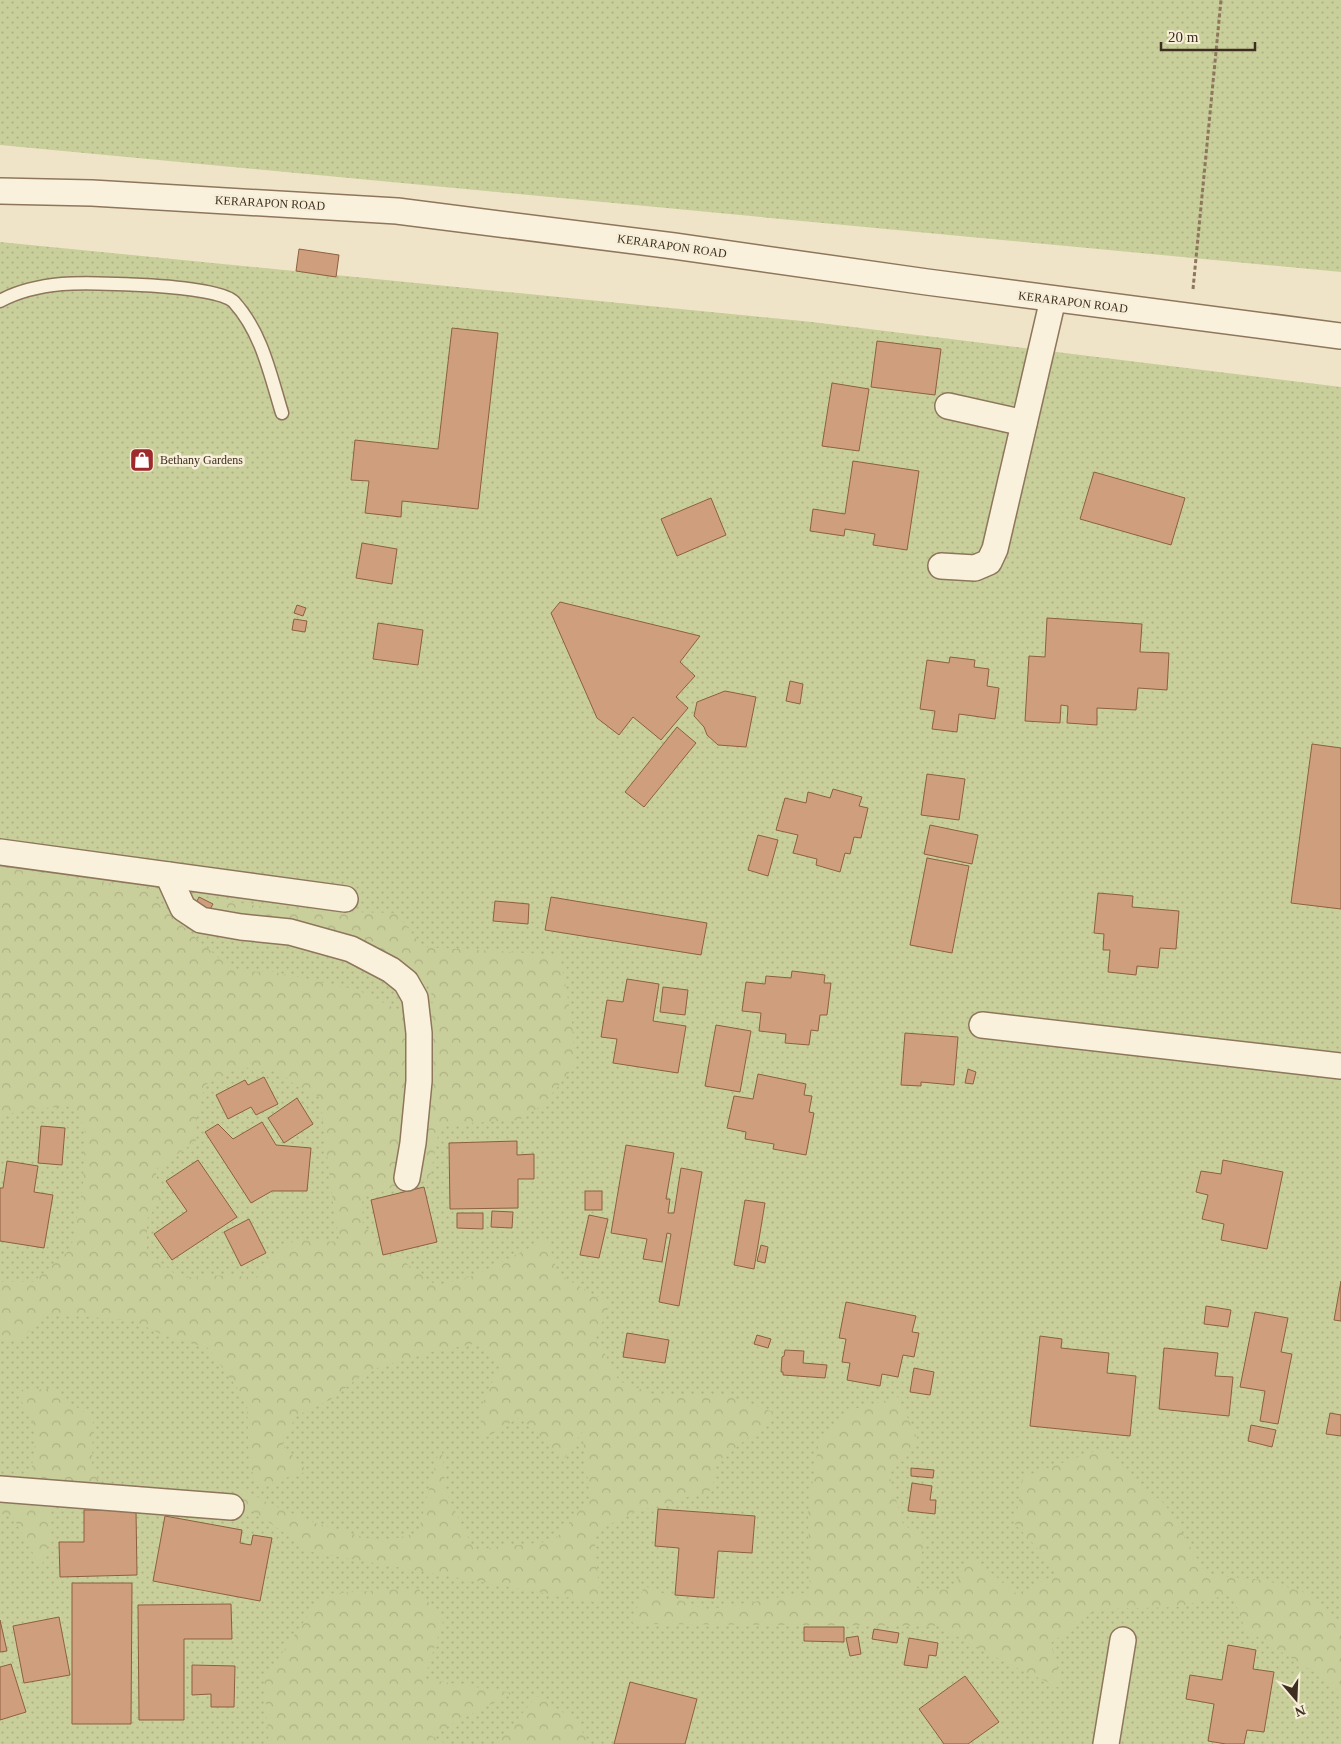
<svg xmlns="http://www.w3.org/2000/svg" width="1341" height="1744" font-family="Georgia,serif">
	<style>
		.green { fill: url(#green-dots) }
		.forest { fill: url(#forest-crowns); fill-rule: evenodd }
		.building { fill: #cf9f7d; stroke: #8d5f41 }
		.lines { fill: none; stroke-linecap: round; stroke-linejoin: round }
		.lane-casing { stroke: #8d765c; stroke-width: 15 }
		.street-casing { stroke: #8d765c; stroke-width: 28 }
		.path { stroke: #8d765c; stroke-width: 3; stroke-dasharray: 4 2.5; stroke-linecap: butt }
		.lane { stroke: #faf1dc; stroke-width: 12 }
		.street { stroke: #faf1dc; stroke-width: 25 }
		.labels { text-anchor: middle; stroke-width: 5; stroke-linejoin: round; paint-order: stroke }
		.street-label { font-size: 12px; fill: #3d2e20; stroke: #f7eed8 }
		.poi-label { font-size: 12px; fill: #3d2e20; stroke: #f7eed8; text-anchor: start }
	</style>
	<defs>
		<pattern id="green-dots" width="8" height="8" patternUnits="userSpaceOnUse" patternTransform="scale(1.25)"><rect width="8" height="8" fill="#c9cf9b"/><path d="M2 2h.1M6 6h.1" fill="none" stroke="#aeb285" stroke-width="1.8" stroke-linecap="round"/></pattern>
		<pattern id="forest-crowns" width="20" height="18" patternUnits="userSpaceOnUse" patternTransform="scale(1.25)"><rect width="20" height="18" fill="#c9cf9b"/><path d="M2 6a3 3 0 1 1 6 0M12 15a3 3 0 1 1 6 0" fill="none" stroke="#aeb285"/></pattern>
	</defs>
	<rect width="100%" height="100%" fill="#f0e4c8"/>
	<g class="green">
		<path d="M0,0H1341V272L0,145Z"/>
		<path d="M0,242L812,322L1341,387V1744H0Z"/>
	</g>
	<g class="forest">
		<path d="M0,867L293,911L396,913L423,947L560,955L572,1022L575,1065L544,1104L519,1120L440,1125L430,1177L362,1196L363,1226L412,1268L437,1286L476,1275L547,1239L558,1274L610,1304L596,1337L619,1381L653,1394L725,1395L779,1414L717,1462L712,1490L635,1512L594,1532L600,1603L312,1552L251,1510L50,1505L49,1542L41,1568L12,1515L0,1514V1478L30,1479L37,1432L16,1390L51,1389L93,1419L92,1465L102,1489L234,1500L242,1489L272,1505L315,1523L380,1542L418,1533L441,1443L446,1492L474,1550L554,1541L590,1498L582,1432L564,1459L520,1417L480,1441L481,1407L501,1363L479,1343L431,1352L367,1371L330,1400L296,1416L282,1444L308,1472L295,1474L260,1489L249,1465L247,1401L208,1348L163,1335L134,1321L48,1313L19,1341L0,1340V1282H33L71,1249L83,1185L85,1131L75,1106L30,1109L0,1116ZM151,896L189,899L221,915L338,954L390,982L429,986L433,999L429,1022L402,1012L358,990L274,972L234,971L191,934ZM241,1067L280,1072L296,1086L320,1097L334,1211L340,1242L295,1240L270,1261L257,1278L228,1275L180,1278L147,1252V1219L162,1199L155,1170L196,1141L197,1117L205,1085Z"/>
		<path d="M898,1397L918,1440L888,1471L903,1524L924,1539L917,1588L953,1590L970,1555L1018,1595L1059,1572L1015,1524L1023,1477L1101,1449L1137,1483L1165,1504L1207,1575L1264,1580L1306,1593L1341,1629V1693L1333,1684L1245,1629L1232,1594L1176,1607L1097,1609L1051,1643L1062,1689L1007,1663L938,1626L632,1624L644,1586L706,1610L810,1592L808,1512L819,1441L854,1409Z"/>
		<path d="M418,1588L443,1622L424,1679L513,1693L430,1735L446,1744H269L264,1679L323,1594Z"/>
		<path d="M537,1696L575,1720L590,1744H496Z"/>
	</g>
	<g class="building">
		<path d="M299,249L339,255L336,277L296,271Z"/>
		<path d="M452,328L498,333L478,509L402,501L401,517L365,513L369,481L351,480L355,440L438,449Z"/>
		<path d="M877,341L941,349L935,395L871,387Z"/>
		<path d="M832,383L869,389L859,451L822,446Z"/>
		<path d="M853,461L919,471L907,550L873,545L875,534L845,529L844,536L810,531L813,509L845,514Z"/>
		<path d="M1094,472L1185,498L1171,545L1080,519Z"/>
		<path d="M711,498L726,535L677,556L661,519Z"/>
		<path d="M362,543L397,549L392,584L356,578Z"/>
		<path d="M560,602L700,636L680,662L695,676L676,697L688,708L661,740L633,717L619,735L597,718L551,613Z"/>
		<path d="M297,605L306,608L303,616L294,613Z"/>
		<path d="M1047,618L1142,624L1140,652L1169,653L1167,690L1138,688L1136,710L1097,708V725L1067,723L1068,706L1061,705L1060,723L1025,721L1029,656L1045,657Z"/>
		<path d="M294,619L307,621L305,632L292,630Z"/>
		<path d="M378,623L423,630L418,665L373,659Z"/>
		<path d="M950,657L975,660L974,667L989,669L987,686L999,688L995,719L959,714L957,732L932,729L935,711L920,709L927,660L949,663Z"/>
		<path d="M790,681L803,684L800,704L786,701Z"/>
		<path d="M725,691L756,697L746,747L718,745L707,735L704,727L694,716L697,702Z"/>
		<path d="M677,727L696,743L644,807L625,792Z"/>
		<path d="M1312,744L1341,748V909L1291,903Z"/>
		<path d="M927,774L965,779L959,820L921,815Z"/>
		<path d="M833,789L862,797L859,806L868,808L861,838L854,837L850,854L845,853L840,872L816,865L817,859L793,853L798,835L776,830L785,798L806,803L808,792L830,798Z"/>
		<path d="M930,825L978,835L972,864L924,854Z"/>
		<path d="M758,835L778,840L768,876L748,870Z"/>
		<path d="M927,858L969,866L952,953L910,945Z"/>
		<path d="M1098,893L1133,896L1132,907L1179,911L1176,949L1160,948L1158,968L1137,966L1136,975L1108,972L1110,950H1103L1104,934L1094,933Z"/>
		<path d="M199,897L213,904L208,913L195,905Z"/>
		<path d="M551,897L707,923L701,955L545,930Z"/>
		<path d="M495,901L529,904L528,924L493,921Z"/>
		<path d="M792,971L825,975L824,983H831L827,1015H820L818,1031L811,1030L809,1045L785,1043L786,1034L759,1031L761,1013L742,1011L746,982L765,984L766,976L791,978Z"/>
		<path d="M627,979L659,984L653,1021L686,1026L678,1073L613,1063L617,1039L601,1037L607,1000L623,1002Z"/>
		<path d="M663,987L688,990L685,1015L660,1012Z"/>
		<path d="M716,1025L751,1031L740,1092L705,1086Z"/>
		<path d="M905,1033L958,1037L954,1085L921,1082V1086L901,1085Z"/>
		<path d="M968,1069L976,1072L973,1084L965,1083Z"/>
		<path d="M758,1074L806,1084L804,1095L812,1096L809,1112L814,1113L806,1155L773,1149L774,1144L745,1139L746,1132L727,1128L734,1096L753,1099Z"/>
		<path d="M264,1077L278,1104L256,1115L251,1107L228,1119L216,1095L245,1080L248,1085Z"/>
		<path d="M297,1098L313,1124L284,1143L268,1118Z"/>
		<path d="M262,1122L276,1145L311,1148L307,1191H272L251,1203L205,1132L218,1124L233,1139Z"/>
		<path d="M41,1126L65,1128L62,1165L38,1163Z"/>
		<path d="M517,1141V1155L534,1154V1179H518V1208L450,1209L449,1143Z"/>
		<path d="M626,1145L674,1153L666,1199H670L668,1213H674L681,1168L702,1172L679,1306L659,1302L671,1234L667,1233L662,1262L643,1259L647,1239L611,1233Z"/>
		<path d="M198,1160L237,1217L172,1260L154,1234L187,1211L166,1181Z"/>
		<path d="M1223,1160L1283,1172L1267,1249L1221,1240L1224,1224L1202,1219L1208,1195L1196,1192L1201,1171L1221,1174Z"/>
		<path d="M7,1161L38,1166L34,1192L53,1195L44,1248L0,1241V1188H3Z"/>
		<path d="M424,1187L437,1242L383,1255L371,1200Z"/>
		<rect x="585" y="1191" width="17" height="19"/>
		<path d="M745,1200L765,1203L754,1269L734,1265Z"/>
		<path d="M492,1211L513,1212L512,1228L491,1227Z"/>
		<path d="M457,1213H483V1229L457,1228Z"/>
		<path d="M589,1215L608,1219L599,1258L580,1255Z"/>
		<path d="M249,1219L266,1253L241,1266L224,1232Z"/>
		<path d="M761,1245L768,1247L765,1263L757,1261Z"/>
		<path d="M1341,1281V1321L1334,1320Z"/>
		<path d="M846,1302L916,1316L912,1332L919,1333L914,1357L903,1355L898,1377L882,1374L880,1386L847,1380L850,1363L842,1362L846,1339L839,1338Z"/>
		<path d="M1206,1306L1231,1310L1228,1327L1204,1324Z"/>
		<path d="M1255,1312L1288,1318L1281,1352L1292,1354L1278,1424L1260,1421L1265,1391L1240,1387Z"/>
		<path d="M627,1333L669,1340L665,1363L623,1357Z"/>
		<path d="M757,1335L771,1339L768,1348L754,1344Z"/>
		<path d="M1040,1336L1062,1339L1061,1348L1109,1353L1107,1373L1136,1376L1130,1436L1030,1426Z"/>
		<path d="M1164,1348L1218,1353L1215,1376L1233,1377L1229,1416L1159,1409Z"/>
		<path d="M785,1350L804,1351L803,1363L827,1365L825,1378L783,1375V1372H781L782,1357L784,1356Z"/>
		<path d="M914,1368L934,1372L930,1395L910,1392Z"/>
		<path d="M1330,1413L1341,1415V1436L1326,1434Z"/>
		<path d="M1251,1425L1276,1430L1272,1447L1248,1441Z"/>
		<path d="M911,1468L934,1470L933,1478L911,1476Z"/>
		<path d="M912,1483L932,1486L930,1500H936L935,1514L908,1511Z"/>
		<path d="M658,1509L755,1516L752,1553L718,1551L714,1598L675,1595L679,1548L655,1546Z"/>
		<path d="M84,1510H136L137,1575L60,1577L59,1542H84Z"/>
		<path d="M165,1516L242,1530L240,1543L251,1545L253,1535L272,1538L260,1601L153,1581Z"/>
		<path d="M72,1583H132L131,1724H72Z"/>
		<path d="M231,1604L232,1639H184V1720H139L138,1605Z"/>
		<path d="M59,1617L70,1675L24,1683L13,1626Z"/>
		<path d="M0,1620L7,1651L0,1652Z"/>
		<path d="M804,1627H844V1642L804,1641Z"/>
		<path d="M874,1629L899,1633L897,1643L872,1639Z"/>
		<path d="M858,1636L861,1654L850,1656L846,1638Z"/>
		<path d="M909,1638L938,1643L936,1656L929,1655L927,1668L904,1665Z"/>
		<path d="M1228,1645L1256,1650L1253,1669L1274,1672L1264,1732L1247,1730L1244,1744H1226L1208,1741L1214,1704L1186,1699L1190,1675L1222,1680Z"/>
		<path d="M11,1664L26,1712L0,1720V1667Z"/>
		<path d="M192,1665L235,1666L234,1707H211V1694L192,1695Z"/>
		<path d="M965,1676L999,1722L968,1744H944L919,1709Z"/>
		<path d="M630,1682L697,1699L685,1744H614Z"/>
	</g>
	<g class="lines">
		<defs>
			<path id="lane" d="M0,301C18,291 41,286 62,284C89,282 217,284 234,302C262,333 270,374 282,413"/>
			<g id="street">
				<path d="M0,191L92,193L397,211L674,246L927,282L1341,336"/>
				<path d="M948,406L1024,423"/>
				<path d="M941,566L975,568L989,562L995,549L1053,299"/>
				<path d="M0,852L345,899"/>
				<path d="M168,875L183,908L201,920L241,927L290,932L351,949L391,970L406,982L415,998L419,1033V1081L413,1143L407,1178"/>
				<path d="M982,1025L1341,1066"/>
				<path d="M0,1489L231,1507"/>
				<path d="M1106,1744L1123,1640"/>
			</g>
		</defs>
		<use href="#lane" class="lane-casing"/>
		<use href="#street" class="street-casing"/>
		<path class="path" d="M1193,289L1221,0"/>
		<use href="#lane" class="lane"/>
		<use href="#street" class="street"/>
	</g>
	<defs>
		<symbol id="shop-square" viewBox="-11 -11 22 22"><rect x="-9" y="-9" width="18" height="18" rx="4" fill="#9e2a2b" stroke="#f7eed8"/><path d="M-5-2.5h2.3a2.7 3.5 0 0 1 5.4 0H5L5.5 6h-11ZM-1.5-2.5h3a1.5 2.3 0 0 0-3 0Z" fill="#fff"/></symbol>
	</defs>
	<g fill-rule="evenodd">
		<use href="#shop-square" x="128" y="446" width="28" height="28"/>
	</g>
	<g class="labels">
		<g class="street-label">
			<text transform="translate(270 203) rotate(3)" y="4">KERARAPON ROAD</text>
			<text transform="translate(672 246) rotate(8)" y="4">KERARAPON ROAD</text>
			<text transform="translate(1073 302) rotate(7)" y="4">KERARAPON ROAD</text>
		</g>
		<g class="poi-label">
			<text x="160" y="464">Bethany Gardens</text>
		</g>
	</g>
	<g transform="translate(1296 1699) rotate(161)" stroke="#f7eed8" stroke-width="4" paint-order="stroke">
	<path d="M0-4L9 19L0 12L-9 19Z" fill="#3d2e20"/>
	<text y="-8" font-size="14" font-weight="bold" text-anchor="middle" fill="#3d2e20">N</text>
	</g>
	<path d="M1161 42v8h94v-8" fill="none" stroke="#3d2e20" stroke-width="2.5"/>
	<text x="1168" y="42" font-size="15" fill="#3d2e20" stroke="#f7eed8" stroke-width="4" paint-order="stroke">20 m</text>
</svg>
